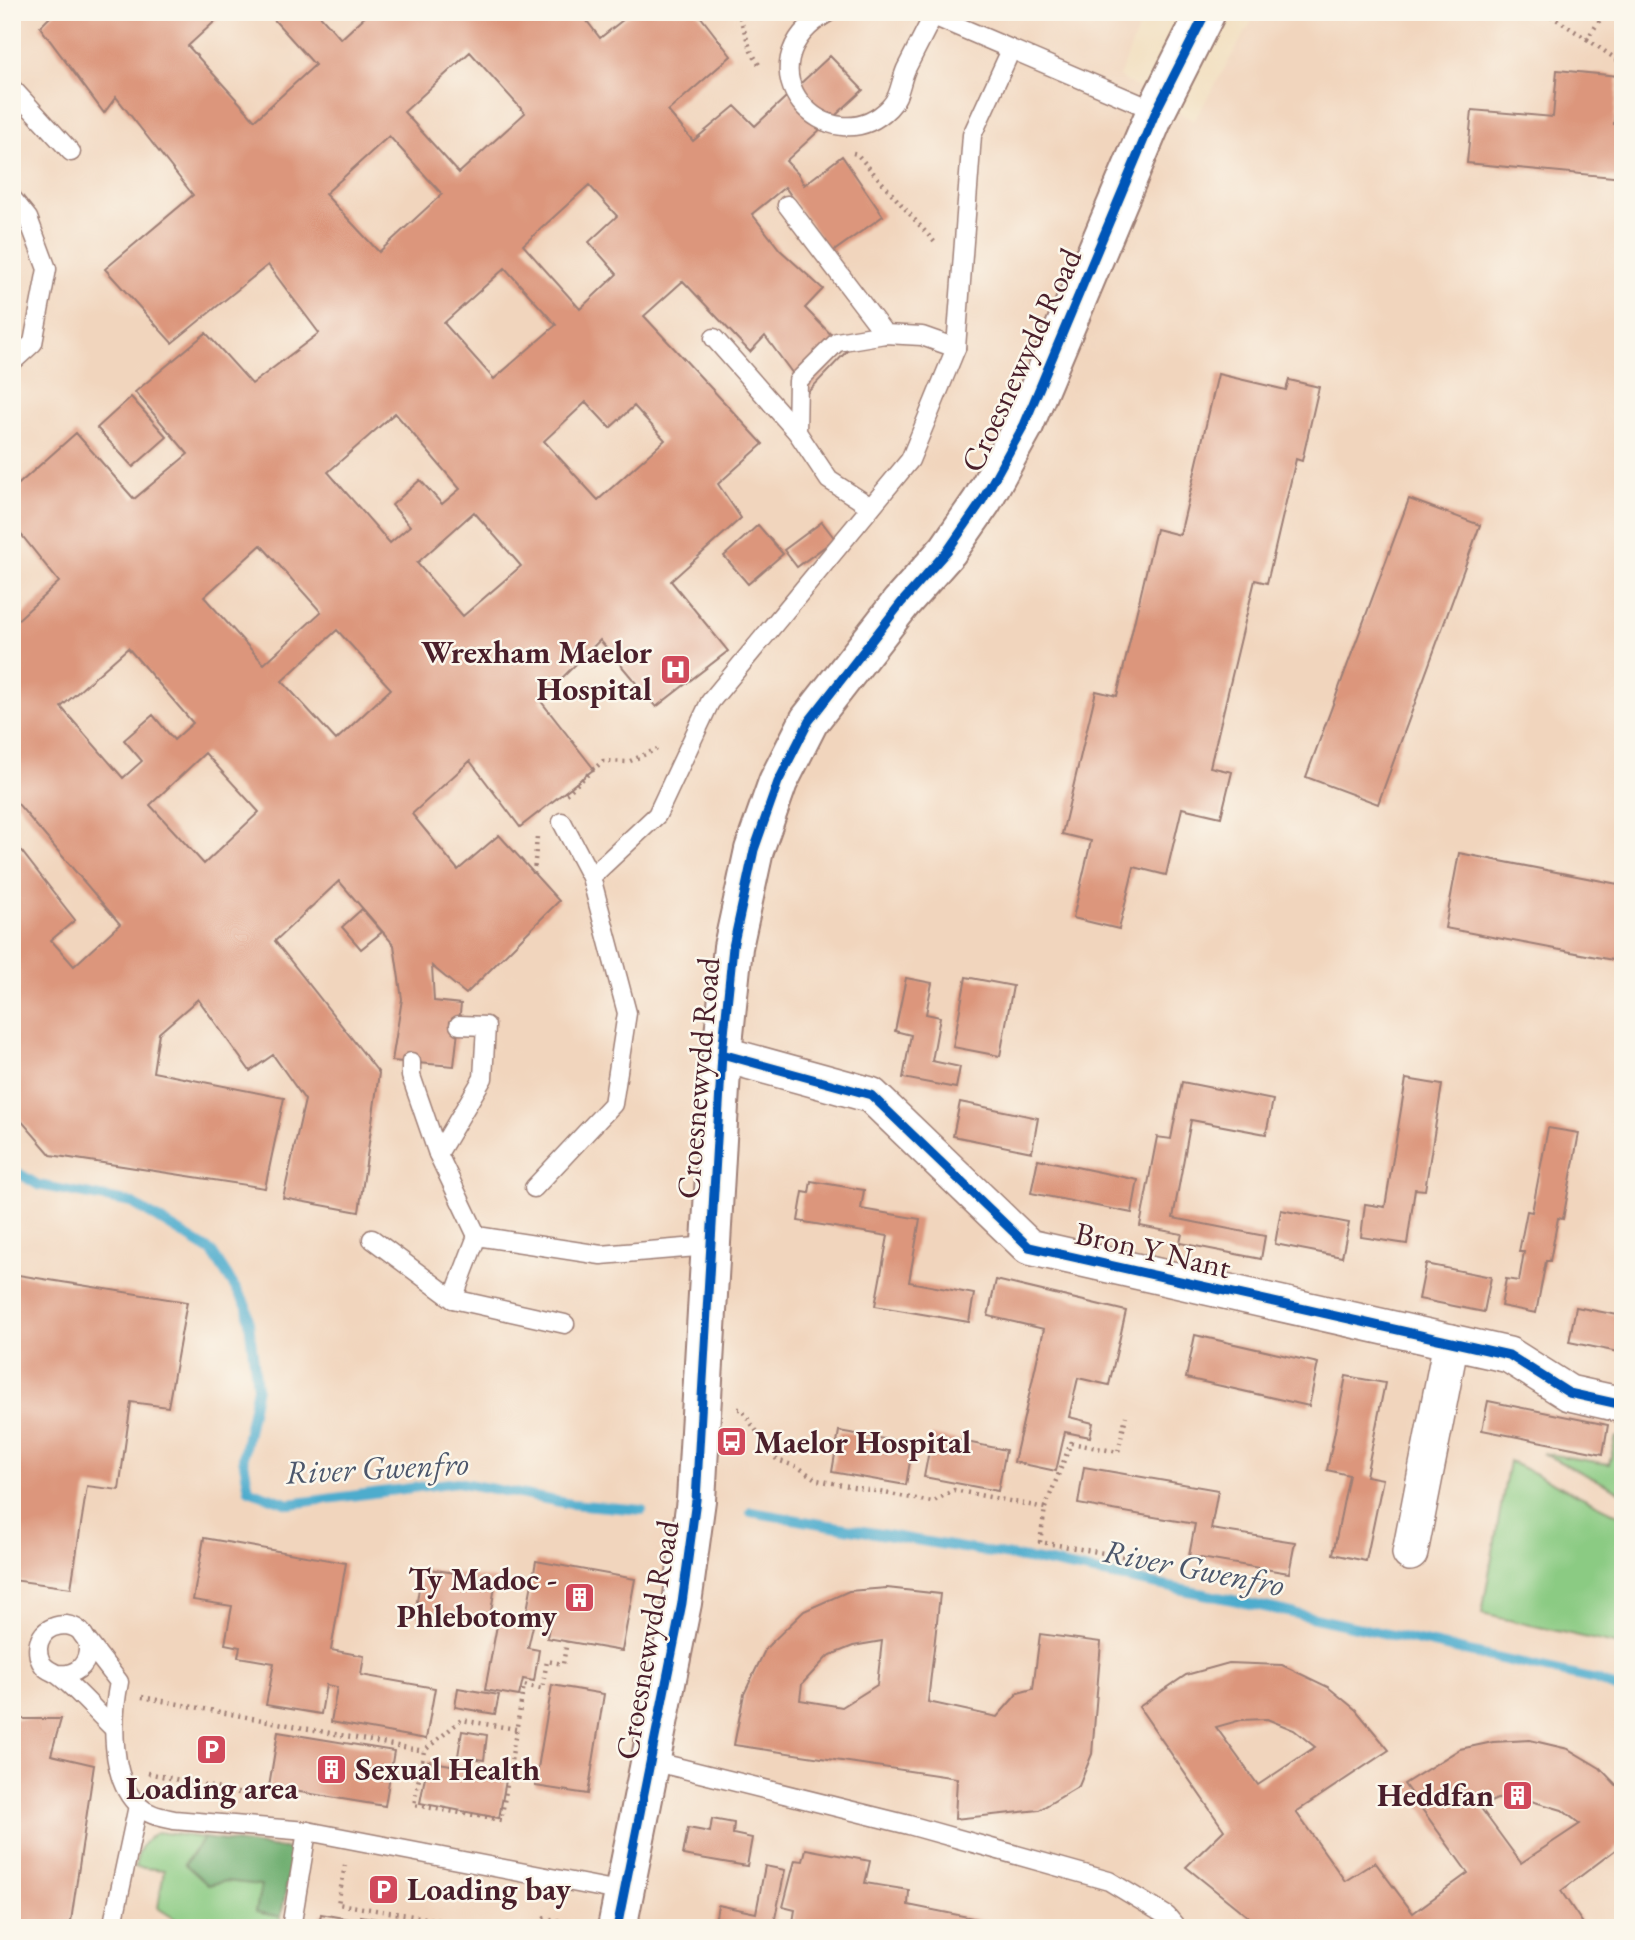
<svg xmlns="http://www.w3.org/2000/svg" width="1635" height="1940" font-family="'EB Garamond',serif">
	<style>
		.built { fill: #f1d5bd }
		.green { fill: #8bcb83; stroke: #6a7557; stroke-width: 2 }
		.forest { fill: #70af71; stroke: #5d674e; stroke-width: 2 }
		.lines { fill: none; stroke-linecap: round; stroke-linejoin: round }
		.stream { stroke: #4eaccd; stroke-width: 10 }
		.building { fill: #dc967c; fill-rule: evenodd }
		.lane-casing { stroke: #9e7f76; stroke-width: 21 }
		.street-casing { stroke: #9e7f76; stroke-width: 38 }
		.secondary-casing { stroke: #9e7f76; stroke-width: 42 }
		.path { stroke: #9e7f76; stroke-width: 4.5; stroke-dasharray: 2 5; stroke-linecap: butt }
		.lane { stroke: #fff; stroke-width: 18 }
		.street { stroke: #fff; stroke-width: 35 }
		.secondary { stroke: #fff; stroke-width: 38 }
		.cycleway-casing { stroke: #fbf7ec; stroke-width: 13 }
		.cycleway { stroke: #0057b8; stroke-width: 9 }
		.labels { text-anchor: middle; stroke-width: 5; stroke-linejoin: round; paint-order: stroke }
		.street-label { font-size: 32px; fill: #4a1f2b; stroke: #fbf7ec }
		.poi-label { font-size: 32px; font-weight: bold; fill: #4a1f2b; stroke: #fbf7ec; text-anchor: end }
		.water-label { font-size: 33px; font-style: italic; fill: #4c576c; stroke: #fbf7ec }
	</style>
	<rect width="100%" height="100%" fill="#fbf7ec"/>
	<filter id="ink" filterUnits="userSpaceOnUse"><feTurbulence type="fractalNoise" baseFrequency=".0143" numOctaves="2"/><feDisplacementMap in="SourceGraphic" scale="14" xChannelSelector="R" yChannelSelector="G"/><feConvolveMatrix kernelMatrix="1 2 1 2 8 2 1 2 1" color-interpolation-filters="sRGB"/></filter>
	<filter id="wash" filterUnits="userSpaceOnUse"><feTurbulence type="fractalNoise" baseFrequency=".00686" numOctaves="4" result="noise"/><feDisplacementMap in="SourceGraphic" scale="28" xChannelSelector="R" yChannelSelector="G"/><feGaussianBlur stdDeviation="1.57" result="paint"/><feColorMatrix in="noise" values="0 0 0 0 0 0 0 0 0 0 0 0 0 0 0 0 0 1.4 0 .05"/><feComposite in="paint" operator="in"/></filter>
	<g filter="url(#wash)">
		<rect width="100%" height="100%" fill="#f2dfc0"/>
		<path class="built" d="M12,12H1145L1119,77L1194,121L1257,12H1623V1928H12Z"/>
		<g class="green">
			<path d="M1616,1437L1623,1438V1493L1542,1453L1609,1464Z"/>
			<path d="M1509,1461L1623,1517V1646L1482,1614Z"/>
			<path d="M157,1832L204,1838L185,1863L208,1885L226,1881L262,1885L256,1911L281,1917L279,1927L173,1928L175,1919L158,1908L164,1870L135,1867C138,1850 142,1842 157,1832Z"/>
		</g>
		<path class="forest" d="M204,1838L293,1850L281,1917L256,1912L261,1885L226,1881L208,1885L185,1864Z"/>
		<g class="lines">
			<g class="stream">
				<path d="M12,1169L38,1185L132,1203L212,1252L247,1306L257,1387L243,1457L249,1490L289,1504L457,1482L571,1504L642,1510"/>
				<path d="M751,1512L1045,1562L1233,1600L1596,1680L1623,1691"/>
			</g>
		</g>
		<g id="blocks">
			<g class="building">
				<path d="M55,12H225L188,46L255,120L315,65L267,12H317L341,39L370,12H580L600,38L633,12H697L731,56L668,111L693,141L735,106L755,126L830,56L863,90L786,161L799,175L804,185L842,156L883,216L831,253L785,187L752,214L780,250L823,289L805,308L847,351L807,393L765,336L750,352L683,281L644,316L763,444L718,484L741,518L671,581L728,651L656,707L600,640L540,700L594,769L520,827L470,761L412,814L458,870L499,835L559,901L466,994L432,966L434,1001L461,1004L454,1066L392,1061L402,999L394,945L339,881L275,941L379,1073L359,1212L283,1198L305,1100L273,1055L250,1071L198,999L159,1033L153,1072L284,1098L265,1188L51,1155L12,1110V839L75,920L51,940L74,966L120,924L12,797V625L59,582L12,523V490L76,433L134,499L188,454L135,392L206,333L252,384L319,333L268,265L172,343L105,269L193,195L116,97L104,113L40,27ZM470,52L525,113L459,173L404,112ZM389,136L442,194L379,252L325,194ZM589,185L617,216L589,242L617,274L580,309L523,245ZM505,268L556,325L494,379L444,323ZM586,402L610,428L634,406L665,440L598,500L544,441ZM395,413L460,489L442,504L420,480L392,505L410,526L390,543L328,472ZM474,512L521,566L463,616L417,563ZM261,545L321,612L264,664L204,597ZM337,630L391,689L336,740L282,681ZM128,648L193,723L174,740L153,715L124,740L142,761L123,778L61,707ZM205,753L259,812L204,864L150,805Z"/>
				<path d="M1557,70L1618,76L1614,124H1623V178L1467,163L1472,110L1553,117Z"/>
				<path d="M1218,374L1286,390L1289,380L1319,387L1302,461L1296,459L1267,583L1255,580L1210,767L1232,772L1221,817L1182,808L1166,875L1134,867L1119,929L1073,918L1091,841L1062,834L1096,691L1117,696L1156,529L1180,535Z"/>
				<path d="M131,397L167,437L133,467L97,428Z"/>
				<path d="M1409,499L1480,525L1378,804L1306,777Z"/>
				<path d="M822,522L835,539L797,567L784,550Z"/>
				<path d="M758,525L783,554L748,584L724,556Z"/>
				<path d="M1459,853L1623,885V962L1445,928Z"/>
				<path d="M362,909L382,932L361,949L342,927Z"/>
				<path d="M966,977L1013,986L1000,1056L953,1047Z"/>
				<path d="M906,978L932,983L926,1014L940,1017L932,1061L960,1067L956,1088L903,1078L911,1035L895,1031Z"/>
				<path d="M1406,1079L1442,1085L1425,1190L1415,1189L1407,1244L1361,1237L1365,1204L1385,1207Z"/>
				<path d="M1182,1082L1273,1100L1266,1134L1191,1120L1173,1218L1265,1236L1261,1259L1180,1243L1182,1234L1140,1226L1157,1137L1171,1139Z"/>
				<path d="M960,1102L1038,1118L1032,1152L953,1136Z"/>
				<path d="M1548,1128L1579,1133L1563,1219L1558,1218L1550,1261H1546L1536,1313L1501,1306L1506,1279L1519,1281L1524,1252H1519L1527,1211L1532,1212Z"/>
				<path d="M1038,1159L1138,1180L1132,1213L1031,1193Z"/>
				<path d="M811,1181L864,1190L861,1209L920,1219L909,1282L974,1294L969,1322L875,1306L888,1236L798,1221L803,1192L809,1193Z"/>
				<path d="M1281,1210L1349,1223L1342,1257L1275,1244Z"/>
				<path d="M1426,1264L1491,1277L1484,1312L1419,1299Z"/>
				<path d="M12,1274L187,1302L168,1407L131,1402L119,1490L87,1486L71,1588L12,1580Z"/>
				<path d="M996,1280L1126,1311L1109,1385L1078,1378L1069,1417L1093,1423L1090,1437L1065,1432L1056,1471L1014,1462L1044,1329L988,1316Z"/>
				<path d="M1576,1307L1623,1316V1353L1569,1342Z"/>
				<path d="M1195,1335L1318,1363L1309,1406L1186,1378Z"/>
				<path d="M1346,1376L1385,1383L1366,1476L1383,1479L1366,1561L1333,1554L1349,1475L1327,1470Z"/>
				<path d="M1488,1401L1608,1425L1603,1454L1482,1430Z"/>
				<path d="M839,1431L913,1444L906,1485L832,1472Z"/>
				<path d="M932,1435L1006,1450L998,1491L924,1477Z"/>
				<path d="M1084,1467L1218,1490L1211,1529L1295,1542L1289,1573L1189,1556L1195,1524L1078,1504Z"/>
				<path d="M204,1538L346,1563L331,1650L364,1656L361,1675L435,1688L426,1739L331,1722L337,1687L326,1685L321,1714L266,1705L274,1663L238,1657L240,1647L225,1644L232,1606L193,1600Z"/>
				<path d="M536,1561L635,1579L622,1651L547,1638L550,1620L526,1616Z"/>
				<path d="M422,1568L496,1579L489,1625L415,1615Z"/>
				<path d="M887,1588L940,1594L928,1702L997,1717L1018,1693L1033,1689L1040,1634L1101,1642L1092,1754L1079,1786L1039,1810L955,1819L957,1778L734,1745L744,1694L766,1648L804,1611L849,1591ZM882,1641L877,1685L842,1707L800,1700L802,1684L828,1656L853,1646Z"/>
				<path d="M498,1620L533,1626L528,1648L539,1650L534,1681L523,1679L519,1696L485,1690Z"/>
				<path d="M1229,1663L1282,1665L1328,1687L1356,1710L1389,1750L1296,1812L1345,1881L1375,1862L1413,1913L1468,1873L1404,1784L1460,1749L1493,1742L1530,1740L1568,1749L1600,1768L1623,1792V1844L1561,1891L1586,1928H1262L1186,1867L1224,1830L1139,1707L1186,1675ZM1267,1719L1294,1730L1315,1747L1258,1785L1216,1727L1241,1720ZM1521,1798L1562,1810L1580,1824L1521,1863L1480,1807L1497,1799Z"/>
				<path d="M552,1685L604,1694L588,1794L535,1786Z"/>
				<path d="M458,1688L499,1695L495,1714L455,1707Z"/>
				<path d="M12,1719H61L51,1755L94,1765L70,1928H12Z"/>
				<path d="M462,1731L487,1735L484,1760L458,1756Z"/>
				<path d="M278,1732L394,1751L385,1806L269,1787Z"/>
				<path d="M428,1761L507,1775L499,1818L420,1803Z"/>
				<path d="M712,1819L734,1823L733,1834L752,1838L747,1866L683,1855L688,1828L710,1832Z"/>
				<path d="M806,1849L870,1861L865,1883L909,1890L908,1905L993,1922L992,1928H792L795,1910L783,1907L795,1860L803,1861Z"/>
				<path d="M765,1866L785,1870L773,1928H714L718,1905L756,1913Z"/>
				<path d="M321,1914L360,1921L361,1916L422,1928H318Z"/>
			</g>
		</g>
	</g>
	<g filter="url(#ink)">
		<use href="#blocks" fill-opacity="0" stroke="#9e7f76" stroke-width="2"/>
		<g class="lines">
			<defs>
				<g id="lane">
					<path d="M829,12C734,66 829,168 889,108C900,97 900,83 906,69C915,51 924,34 933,16"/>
					<path d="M924,12L1156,111"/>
					<path d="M12,88L71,152"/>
					<path d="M12,198L28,218L47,269L33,343L12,362"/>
					<path d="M787,205L885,334"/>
					<path d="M714,338L797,432"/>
					<path d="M871,507L829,480L797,432L798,381L837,342L885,334L922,336L956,348"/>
					<path d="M591,877L657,815L710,702L910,460L956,348L972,135L1011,50"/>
					<path d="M411,1062V1076L438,1154L477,1236L601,1255L709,1246"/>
					<path d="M438,1154L483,1078L486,1026L459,1025"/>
					<path d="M534,1188L613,1104L627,1013L591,877L562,822"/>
					<path d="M372,1239L453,1299L565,1324"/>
					<path d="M453,1299L477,1236"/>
					<path d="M82,1634L119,1682C112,1716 109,1780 139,1806C148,1815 161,1817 174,1820L307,1831L624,1892"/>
					<path d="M57,1674C94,1679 99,1629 66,1625C57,1625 47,1628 42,1636C37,1644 37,1654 41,1662C45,1670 52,1671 58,1675C78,1690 95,1711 113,1728"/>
					<path d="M652,1761L909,1825L1109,1881L1167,1916L1177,1928"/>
					<path d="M112,1928L138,1806"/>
					<path d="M291,1928L307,1831"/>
				</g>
				<g id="street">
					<path d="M722,1054L871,1095L1029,1247L1509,1355L1569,1393L1623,1405"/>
					<path d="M1410,1553L1451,1342"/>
				</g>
				<path id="secondary" d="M617,1928L682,1603L696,1500L722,1054L733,947L754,850L778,782L809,721L901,603L948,550L982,501L1024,425L1156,111L1206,12"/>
			</defs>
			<use href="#lane" class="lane-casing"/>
			<use href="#street" class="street-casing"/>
			<use href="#secondary" class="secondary-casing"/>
			<g class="path">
				<path d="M735,12L740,18L751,51L761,68"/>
				<path d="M1545,12L1587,39L1604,14"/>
				<path d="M1587,39L1623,64"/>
				<path d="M853,153L857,154L937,245"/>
				<path d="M566,794L603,761L628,762L657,749"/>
				<path d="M534,874L537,836"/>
				<path d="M738,1409H741L777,1460L798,1467L817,1480L932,1502L954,1490L1045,1508L1040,1542L1156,1562"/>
				<path d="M1045,1508L1071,1443L1118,1452L1126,1416"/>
				<path d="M142,1697L424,1751"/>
				<path d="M516,1729L461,1720L424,1751L414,1805L501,1820L524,1685L542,1689L547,1661L563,1664L567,1641"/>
				<path d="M148,1773L252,1796"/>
				<path d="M345,1865L338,1904L489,1928"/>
				<path d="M533,1928L545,1918L567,1922L571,1928"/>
			</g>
			<use href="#lane" class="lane"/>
			<use href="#street" class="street"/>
			<use href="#secondary" class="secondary"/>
			<defs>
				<g id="cycleway">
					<path d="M722,1054L871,1095L1029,1247L1509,1355L1569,1393L1623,1405"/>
					<path d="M617,1928L682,1603L696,1500L722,1054L733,947L754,850L778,782L809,721L901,603L948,550L982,501L1024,425L1156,111L1206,12"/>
				</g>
			</defs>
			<use href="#cycleway" class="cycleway-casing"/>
			<use href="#cycleway" class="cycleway"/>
		</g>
	</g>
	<defs>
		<symbol id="hospital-square" viewBox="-11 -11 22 22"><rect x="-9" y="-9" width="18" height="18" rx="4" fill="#d1495b" stroke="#fbf7ec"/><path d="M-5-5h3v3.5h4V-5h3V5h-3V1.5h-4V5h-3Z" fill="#fff"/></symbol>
		<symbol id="bus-square" viewBox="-11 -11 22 22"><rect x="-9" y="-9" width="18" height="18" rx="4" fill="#d1495b" stroke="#fbf7ec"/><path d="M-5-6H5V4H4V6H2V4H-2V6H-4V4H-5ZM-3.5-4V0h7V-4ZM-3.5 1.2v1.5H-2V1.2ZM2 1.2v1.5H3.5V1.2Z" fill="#fff"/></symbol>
		<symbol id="building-square" viewBox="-11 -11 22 22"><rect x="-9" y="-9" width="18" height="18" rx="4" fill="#d1495b" stroke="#fbf7ec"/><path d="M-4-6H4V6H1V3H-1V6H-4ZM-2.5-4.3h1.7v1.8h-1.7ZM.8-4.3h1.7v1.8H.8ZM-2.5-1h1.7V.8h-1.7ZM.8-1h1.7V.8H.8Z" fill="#fff"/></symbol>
		<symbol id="parking-square" viewBox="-11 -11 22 22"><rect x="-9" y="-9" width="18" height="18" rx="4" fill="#d1495b" stroke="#fbf7ec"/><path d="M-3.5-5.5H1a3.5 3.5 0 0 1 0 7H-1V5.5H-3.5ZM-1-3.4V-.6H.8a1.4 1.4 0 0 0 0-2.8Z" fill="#fff"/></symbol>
	</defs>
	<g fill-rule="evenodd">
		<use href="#hospital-square" x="658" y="652" width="35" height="35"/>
		<use href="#bus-square" x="714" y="1424" width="35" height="35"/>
		<use href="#building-square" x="562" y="1580" width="35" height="35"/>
		<use href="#parking-square" x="194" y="1732" width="35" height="35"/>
		<use href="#building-square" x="314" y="1752" width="35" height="35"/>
		<use href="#building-square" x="1500" y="1778" width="35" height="35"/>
		<use href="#parking-square" x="366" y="1872" width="35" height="35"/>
	</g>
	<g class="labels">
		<g class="street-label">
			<text transform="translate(1021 360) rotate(-65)" y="11">Croesnewydd Road</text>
			<text transform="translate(698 1078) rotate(-85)" y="11">Croesnewydd Road</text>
			<text transform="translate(1153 1250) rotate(13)" y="11">Bron Y Nant</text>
			<text transform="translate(647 1640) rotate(-80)" y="11">Croesnewydd Road</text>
		</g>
		<g class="poi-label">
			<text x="652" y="663">Wrexham Maelor<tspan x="652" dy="37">Hospital</tspan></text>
			<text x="754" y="1453" text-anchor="start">Maelor Hospital</text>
			<text x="557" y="1590">Ty Madoc -<tspan x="557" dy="37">Phlebotomy</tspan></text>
			<text x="355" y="1780" text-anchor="start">Sexual Health</text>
			<text x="212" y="1799" text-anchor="middle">Loading area</text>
			<text x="1494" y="1806">Heddfan</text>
			<text x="407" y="1900" text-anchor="start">Loading bay</text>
		</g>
		<g class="water-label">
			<text transform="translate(377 1467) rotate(-3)" y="12">River Gwenfro</text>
			<text transform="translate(1194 1567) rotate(11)" y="12">River Gwenfro</text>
		</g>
	</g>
	<rect width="1635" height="1940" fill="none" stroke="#fbf7ec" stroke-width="42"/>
</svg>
